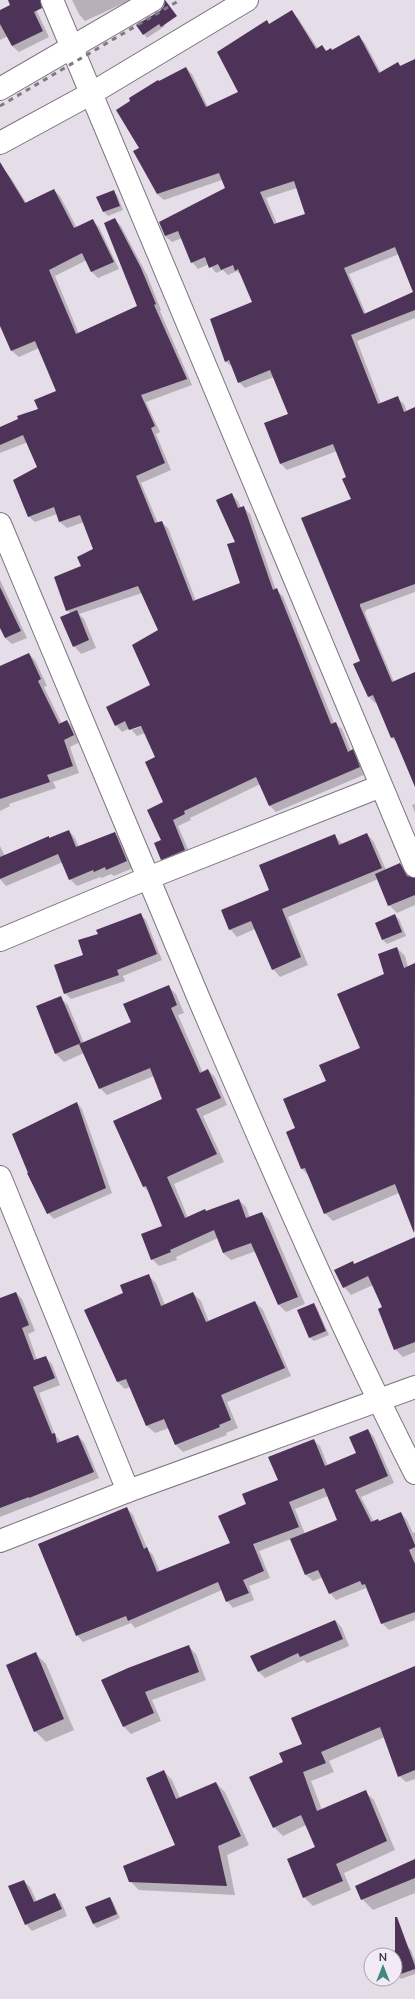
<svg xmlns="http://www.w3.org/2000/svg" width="415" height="1999" font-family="Mulish,sans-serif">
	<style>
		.shadow { fill: #0003; fill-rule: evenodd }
		.building { fill: #4d3357; fill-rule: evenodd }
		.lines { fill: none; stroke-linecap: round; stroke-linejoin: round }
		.street-casing { stroke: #7b747e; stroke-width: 24 }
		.street { stroke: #fff; stroke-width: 22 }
		.rail { stroke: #807b82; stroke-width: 3; stroke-dasharray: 5 5; stroke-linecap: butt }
	</style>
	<rect width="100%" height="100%" fill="#e5dde8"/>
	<g class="shadow">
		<path d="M23,0H30L34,5L49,37L19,52L12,46L8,36L0,40V11Z"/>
		<path d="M72,0H146L129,10L122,4L85,21L79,14Z"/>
		<path d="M291,12L298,18L318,49L322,46L327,52L332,51L359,37L365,43L381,73L398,63L401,66L415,60V318L357,341L381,404L397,398L404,404L407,412L415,408V592L366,610L365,613L394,682L415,673V786L398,743L392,738L377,702L375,703L369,697L355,665L361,662L352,500L347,478L337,451L287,470L281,464L289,414L274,377L245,388L239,382L233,367L226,362L211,320L253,302L242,276L237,271L228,275L223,270L216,273L209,264L198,269L192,262L182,238L172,242L165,236L226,189L222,180L164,200L157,194L140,148L160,82L186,68L192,74L208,107L239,92L267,22L270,25ZM297,188L306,215L277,224L266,198ZM399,254L414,292L366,314L349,274Z"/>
		<path d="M159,18L165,26L147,38L144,34Z"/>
		<path d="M5,171L11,178L27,204L54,190L60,196L77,228L92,220L99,227L119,269L98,278L92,272L87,260L55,276L79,334L138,307L115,220L121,226L147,275L161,310L160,311L192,385L146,402L160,432L156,434L171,470L141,483L158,523L161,522L168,528L196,601L241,584L231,494L238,501L241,508L243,507L250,514L276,590L283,596L334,723L342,729L351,751H352L359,757L366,774L276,812L270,806L260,784L190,818L191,820L178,826L191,856L168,865L161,859L164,803L156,758L145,733L137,736L130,728L122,732L116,725L151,686L159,631L142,593L79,614L84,619L96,648L81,654L74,646L71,614L67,610L82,567L95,550L84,522L67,528L60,522L57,514L35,522L28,516L38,468L28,442L0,453V428L39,409L57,392L39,348L19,357L12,351L0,323V174ZM145,723L146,725L132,730V728Z"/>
		<path d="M113,191L117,195L123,210L108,216L104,212Z"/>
		<path d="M0,580L27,638L12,644L5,638L0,627Z"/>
		<path d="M29,654L35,660L47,686L44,687L62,724L67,721L74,728L80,742L70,747L79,773L53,782L56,788L9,804L10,806L0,811V666Z"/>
		<path d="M415,804V812L412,805Z"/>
		<path d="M69,831L75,838L79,847L115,833L121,840L133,868L114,876L111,874L102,878L100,877L77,886L70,879L63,862L6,886L0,879V846L5,856Z"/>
		<path d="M367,834L374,842L386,870L400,865L408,872L415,883V905L397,913L389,905L378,879L288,917L308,965L280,977L273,969L255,929L237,937L230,929L271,890L335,836L343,845Z"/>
		<path d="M140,914L146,920L162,960L123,976L125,981L71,999L65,993L84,956L99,935Z"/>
		<path d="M395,916L399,919L406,936L387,944L383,940L376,924Z"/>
		<path d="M397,948L405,956L408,967L415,964V1233L399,1193L333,1221L325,1213L310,1177L302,1169L296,1129L327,1082L361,1049L386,975Z"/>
		<path d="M169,987L176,994L184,1013L178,1015L203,1073L208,1070L215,1077L227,1105L203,1116L224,1162L174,1184L188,1218L239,1200L246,1207L250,1218L262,1213L269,1220L305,1304L286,1312L279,1305L256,1251L231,1260L223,1253L218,1238L176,1257L177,1260L159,1266L152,1259L163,1227L149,1192L144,1187L114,1121L164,1100L154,1076L107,1095L100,1088L84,1053L64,1062L56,1054L37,1007L60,998L68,1005L84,1043L132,1023Z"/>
		<path d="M77,1103L82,1109L112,1193L54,1219L48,1213Z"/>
		<path d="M415,1238V1352L403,1357L395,1349L383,1308L373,1285L351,1295L344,1287L352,1262L355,1265Z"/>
		<path d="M148,1275L156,1283L165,1305L193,1293L201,1301L209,1322L255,1302L263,1310L291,1376L227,1402L238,1428L226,1433L227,1435L183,1452L176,1445L169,1428L155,1433L147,1426L130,1387L125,1389L118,1382L85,1310L124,1293Z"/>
		<path d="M16,1293L22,1299L35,1331L28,1334L37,1360L45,1357L52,1364L60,1385L39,1393L55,1435L61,1442L78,1436L84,1442L99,1478L0,1517V1299Z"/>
		<path d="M313,1304L317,1308L329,1335L314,1341L310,1338Z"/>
		<path d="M368,1430L374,1437L394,1483L361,1497L374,1522H379L401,1513L407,1520L413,1533L415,1532V1620L389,1630L382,1623L366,1588L336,1600L330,1593L323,1577L313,1581L306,1575L291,1539L259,1551L270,1578L249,1586L254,1600L233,1608L227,1601L222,1590L135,1628L131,1623L83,1642L77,1635L127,1508L133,1515L148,1550L153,1555L160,1572L231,1544L247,1505L280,1480L313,1440L320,1446L328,1466L357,1454ZM328,1496L338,1520L305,1534L295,1509Z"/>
		<path d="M336,1621L342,1628L349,1646L307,1663L304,1660L265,1678L259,1672L251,1656Z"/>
		<path d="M188,1646L196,1654L206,1680L152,1700L161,1721L131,1734L123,1726L103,1680Z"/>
		<path d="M35,1653L46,1664L74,1730L46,1742L35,1731Z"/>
		<path d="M415,1667V1779L406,1782L397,1774L385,1737L329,1761L334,1772L311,1781L322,1810L365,1792L374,1800L395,1850L344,1873L351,1890L313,1906L304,1897L316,1847L306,1825L283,1836L274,1827L284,1763L304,1745Z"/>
		<path d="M164,1771L172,1780L180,1798L216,1783L225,1792L249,1845L227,1855L235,1895L139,1890L130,1881L177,1845Z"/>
		<path d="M415,1865V1893L373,1910L362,1899Z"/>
		<path d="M24,1881L30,1887L37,1902L54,1894L61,1901L67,1916L32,1931L26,1924Z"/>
		<path d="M110,1898L113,1902L120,1918L97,1928L93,1924Z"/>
		<path d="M407,1946L411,1950L415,1961V1974L401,1979L395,1970V1955H390L389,1952Z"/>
	</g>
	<g class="building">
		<path d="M8,0H40L42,8L34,12L43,31L12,46L0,24V10L10,5Z"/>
		<path d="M165,0L177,16L161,27L159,24L143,35L136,25L160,11L164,6Z"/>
		<path d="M292,10L316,49L322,45L326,51L331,48L332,50L359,35L379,73L398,62L400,66L415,59V310L351,335L378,404L398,396L404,412L415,407V584L360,604V606L392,682L415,672V787L394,737L391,738L373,695L368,697L353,664L360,661L301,518L351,499L342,479L346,477L333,444L280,464L264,423L288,414L270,370L238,383L229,360L225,362L210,319L252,302L238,269L235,271L233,265L221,270L218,264L209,268L205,257L191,263L178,231L165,236L159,222L225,188L219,173L157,194L133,151L139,148L116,110L130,101L129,98L158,80L159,81L186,67L206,107L238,92L217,52L267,20L269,24ZM294,181L305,214L274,224L260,192ZM395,247L413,292L364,314L344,268Z"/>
		<path d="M0,162L25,203L54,189L74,228L93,219L114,262L91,272L82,253L49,270L76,334L137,306L104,223L115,218L141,268L156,304L154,305L187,379L141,395L155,426L151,428L165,463L136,476L155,523L162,521L193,601L240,583L227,544L235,542L216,500L232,493L238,508L244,506L273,590L277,588L331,724L336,722L348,752L353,749L360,767L269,806L256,777L184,811L185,814L173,820L185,850L161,860L154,843L161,840L147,810L163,802L145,762L155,757L141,726L129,730L125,721L115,726L106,707L150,685L132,645L158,630L138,586L66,611L54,577L81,566L77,557L93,549L80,515L59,522L54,507L28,517L13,480L37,467L23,435L0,445V427L18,419L17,416L38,409L34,400L56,391L35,341L11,351L0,326Z"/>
		<path d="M114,190L120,206L103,212L96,197Z"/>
		<path d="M0,587L21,631L5,638L0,628Z"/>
		<path d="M77,610L89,640L73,647L60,617Z"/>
		<path d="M29,653L41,679L38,681L59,724L67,720L74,735L64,740L73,766L47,775L50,782L0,799V666Z"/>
		<path d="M69,830L76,847L115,832L127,861L106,870L105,867L94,872L93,870L69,880L58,854L0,879V857L49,836V838Z"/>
		<path d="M367,833L382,868L282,909L301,957L272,970L251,921L229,930L221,910L269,890L259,865L335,834L339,845Z"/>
		<path d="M400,863L407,876L415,878V895L388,906L375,874Z"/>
		<path d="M141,913L157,954L117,970L119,975L64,994L54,965L83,955L78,940L98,934L96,930Z"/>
		<path d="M395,914L402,932L382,940L375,923Z"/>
		<path d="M397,947L404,968L415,963L414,1233L395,1184L324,1214L305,1168L301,1169L286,1132L295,1128L283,1099L326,1081L319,1065L360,1048L337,994L384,974L378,954Z"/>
		<path d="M169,985L177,1005L171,1008L200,1073L208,1069L221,1098L196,1109L217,1154L167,1177L185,1218L205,1209L206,1211L239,1199L246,1218L262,1212L298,1297L278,1305L251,1243L223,1253L214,1230L170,1250L171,1252L151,1260L141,1234L162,1226L146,1186L143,1187L113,1121L162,1099L150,1068L99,1089L79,1044L131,1022L123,1004Z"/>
		<path d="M61,996L81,1043L55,1054L36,1006Z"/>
		<path d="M77,1102L106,1188L47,1214L27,1173H28L12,1134Z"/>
		<path d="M415,1237V1342L394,1350L378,1309L382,1307L368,1276L343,1288L334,1270L353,1261L354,1264Z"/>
		<path d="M149,1274L161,1306L193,1292L206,1322L255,1301L285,1368L221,1395L231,1420L219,1425L220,1427L175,1445L164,1419L146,1426L126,1379L117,1382L84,1310L123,1293L120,1285Z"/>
		<path d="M16,1292L29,1325L22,1328L34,1360L46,1356L55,1378L33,1387L52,1434L55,1433L57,1443L78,1435L94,1472L29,1498V1497L0,1508V1298Z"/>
		<path d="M314,1303L326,1331L309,1338L297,1310Z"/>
		<path d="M368,1429L388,1476L355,1490L371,1522L378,1519L379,1521L401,1512L415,1545V1547L409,1550L415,1564V1612L381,1624L365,1584L362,1585L360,1581L329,1594L318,1570L305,1575L290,1539L337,1520L324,1488L289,1502L299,1527L253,1544L264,1571L243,1580L249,1593L226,1602L218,1582L128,1621L126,1616L76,1636L38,1544L127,1507L144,1549L147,1547L157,1572L230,1543L218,1516L246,1504L242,1494L278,1480L268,1457L314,1439L325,1466L356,1453L349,1437Z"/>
		<path d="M335,1620L343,1639L300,1657L298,1653L258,1672L250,1656Z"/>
		<path d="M189,1645L199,1672L145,1692L154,1713L123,1727L101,1680L128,1668Z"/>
		<path d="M36,1652L64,1719L34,1732L6,1665Z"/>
		<path d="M415,1666V1770L398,1777L380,1727L321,1752L326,1763L303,1772L317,1811L366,1790L387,1841L336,1864L343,1881L303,1898L287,1859L315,1847L301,1815L273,1828L249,1777L283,1762L279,1753L302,1744L291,1718Z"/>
		<path d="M164,1770L176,1799L216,1782L241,1836L218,1846L227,1886L129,1882L123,1866L175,1845L146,1778Z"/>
		<path d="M415,1859V1878L361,1900L355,1886Z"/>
		<path d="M24,1880L34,1902L55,1893L62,1909L25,1925L8,1886Z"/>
		<path d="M110,1897L117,1914L93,1924L85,1907Z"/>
		<path d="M395,1917H397L415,1966V1969L395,1976Z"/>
	</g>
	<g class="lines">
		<defs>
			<g id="street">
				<path d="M52,0L415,866"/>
				<path d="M0,89L153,0"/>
				<path d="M0,143L92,93L247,0"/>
				<path d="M0,524C65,683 132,841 199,999C268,1159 336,1318 415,1473"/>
				<path d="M0,940L148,878L381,786"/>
				<path d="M0,1177L128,1491"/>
				<path d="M0,1541L128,1491L415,1387"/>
			</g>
		</defs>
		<use href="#street" class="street-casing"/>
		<use href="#street" class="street"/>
		<path class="rail" d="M0,106L180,0"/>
	</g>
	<g transform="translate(383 1967)"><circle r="19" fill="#f2eaf5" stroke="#a8a2aa"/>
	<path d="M0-3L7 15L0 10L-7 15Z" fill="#438880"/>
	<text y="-6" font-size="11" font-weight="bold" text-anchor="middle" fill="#39363a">N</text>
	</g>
</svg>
